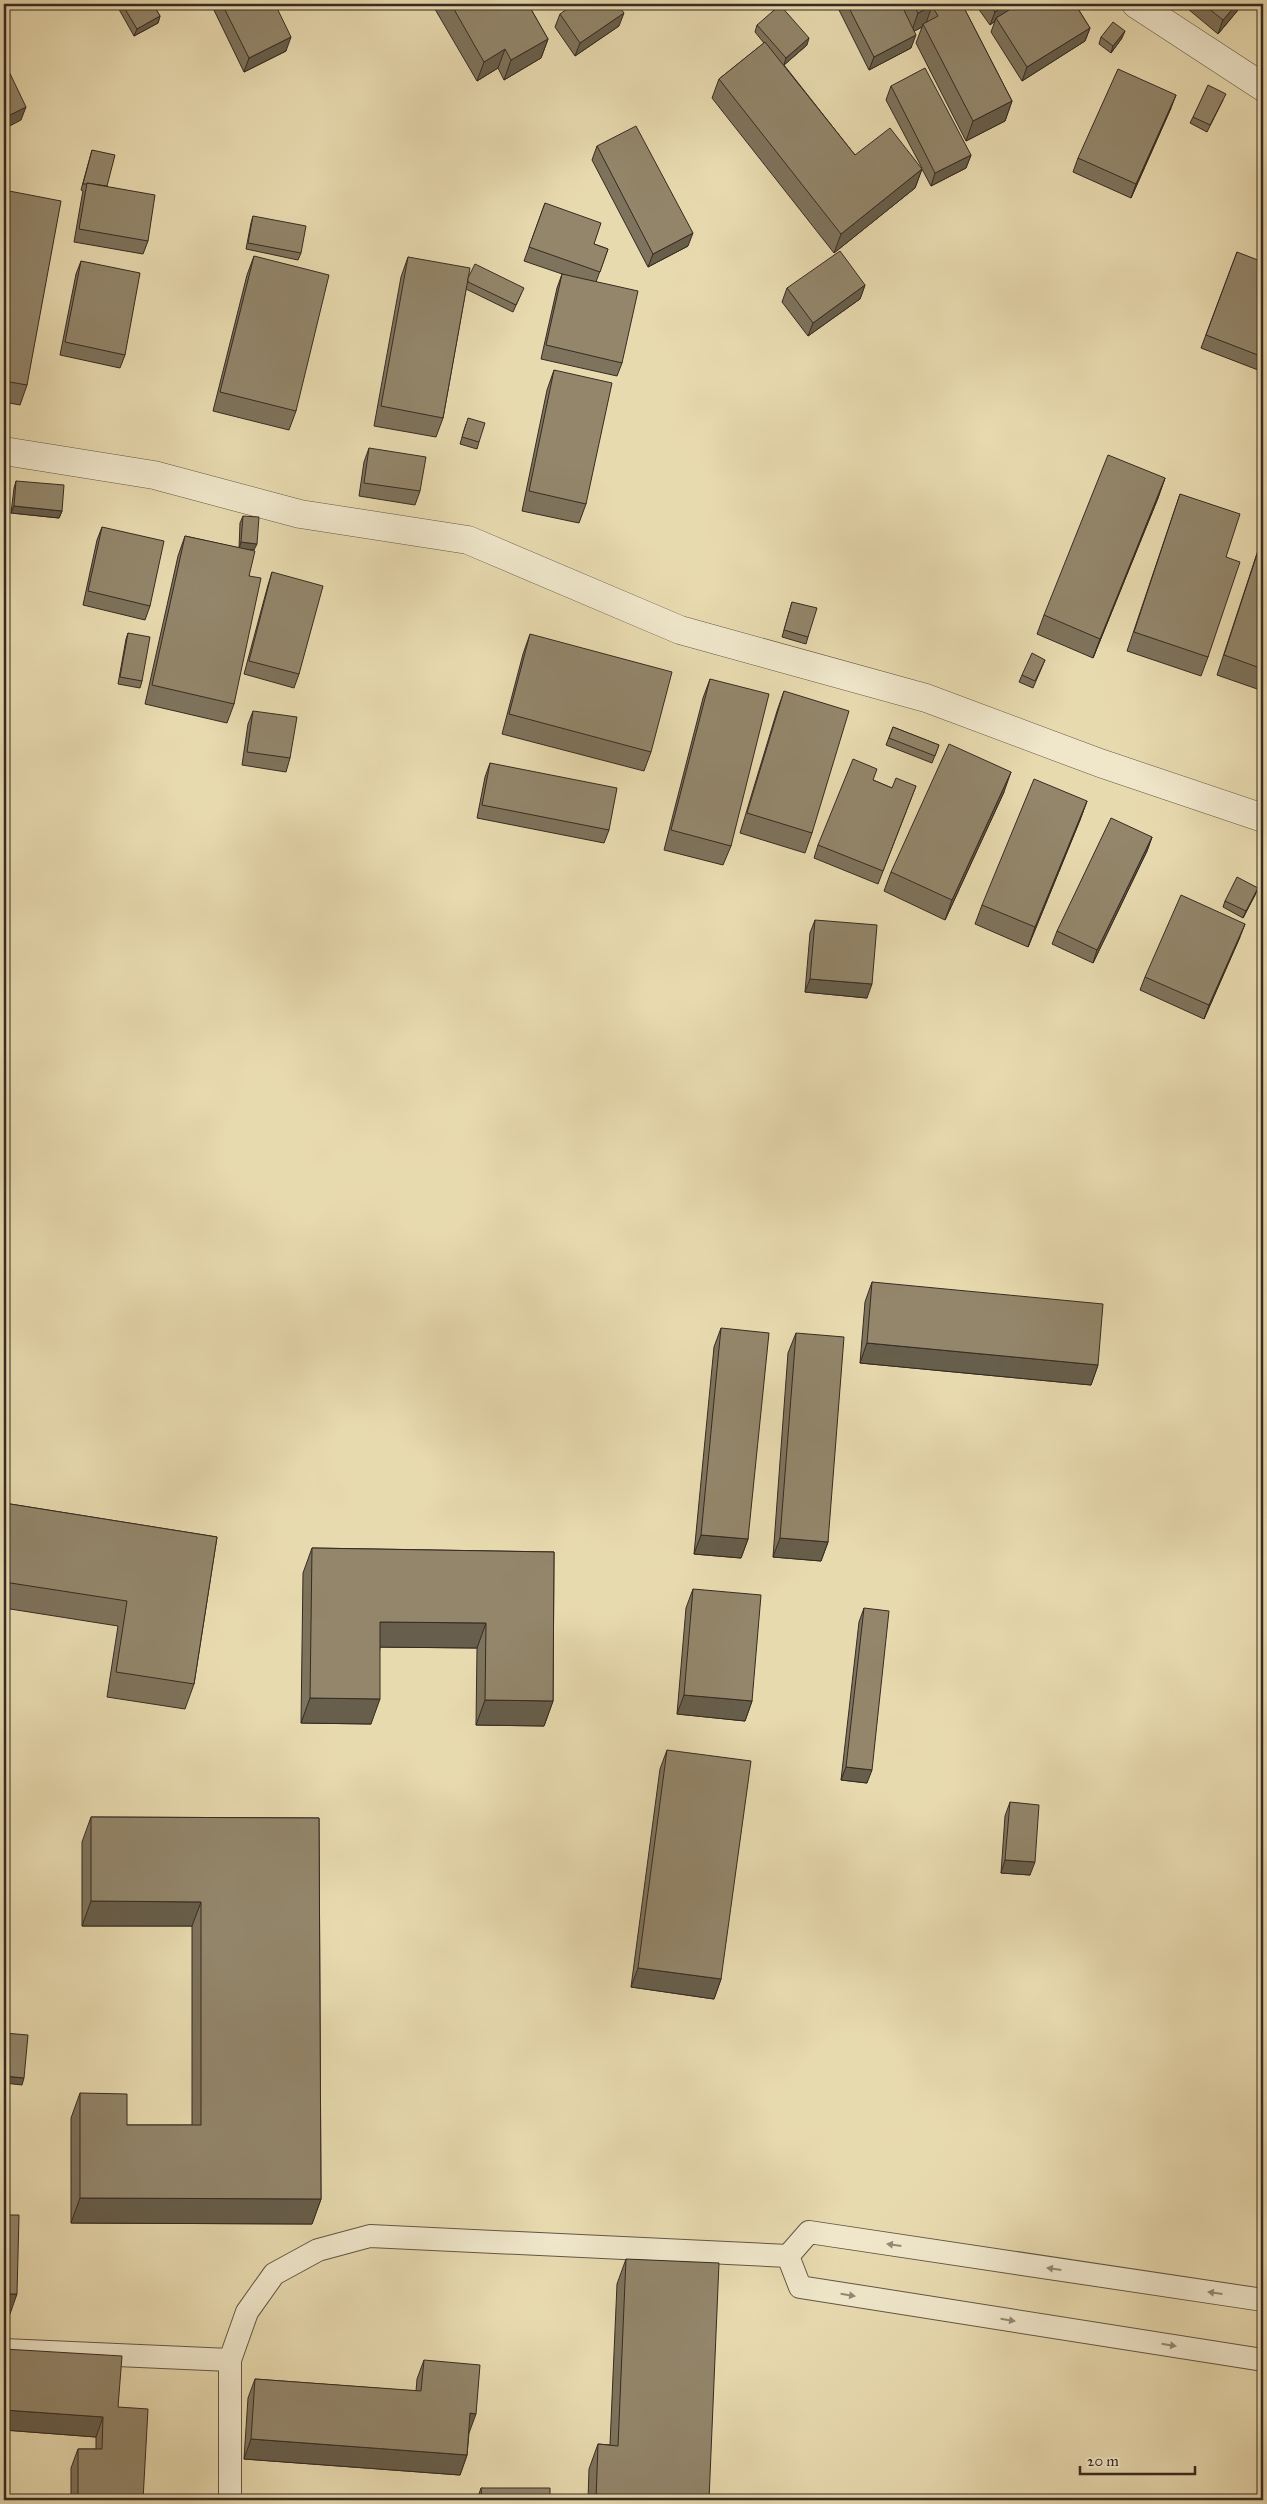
<svg xmlns="http://www.w3.org/2000/svg" width="1267" height="2504" font-family="'IM FELL Great Primer',serif">
	<style>
		.lines { fill: none; stroke-linecap: round; stroke-linejoin: round }
		.service-casing { stroke: #625745; stroke-width: 24 }
		.minor-casing { stroke: #625745; stroke-width: 29 }
		.service { stroke: #f0e7cb; stroke-width: 22 }
		.minor { stroke: #f0e7cb; stroke-width: 28 }
		.wall { fill: #7e735c; stroke: #362b22 }
		.shaded-wall { fill: #675e4b; stroke: #362b22 }
		.building { fill: #93866b; stroke: #362b22 }
		.oneway { fill: #938976 }
	</style>
	<rect width="100%" height="100%" fill="#e8daaf"/>
	<filter id="stains"><feTurbulence type="fractalNoise" baseFrequency=".004" numOctaves="4"/><feColorMatrix values="0 0 0 0 .2 0 0 0 0 .09 0 0 0 0 .02 0 0 0 .5 -.17"/></filter>
	<radialGradient id="worn" r=".72"><stop offset=".6" stop-color="#630" stop-opacity="0"/><stop offset="1" stop-color="#630" stop-opacity=".3"/></radialGradient>
	<g class="lines">
		<defs>
			<g id="service">
				<path d="M788,2256L800,2287L1263,2360"/>
				<path d="M788,2256L809,2232L1263,2300"/>
				<path d="M4,2350L230,2360"/>
				<path d="M230,2500V2360L247,2312L274,2274L318,2250L370,2236L788,2256"/>
			</g>
			<g id="minor">
				<path d="M1136,4L1263,87"/>
				<path d="M4,451L154,475L300,514L468,540L680,630L926,698L1100,763L1263,818"/>
			</g>
		</defs>
		<use href="#service" class="service-casing"/>
		<use href="#minor" class="minor-casing"/>
		<use href="#service" class="service"/>
		<use href="#minor" class="minor"/>
	</g>
	<g class="wall">
		<path d="M116,4H153L160,16L158,23L134,36Z"/>
		<path d="M211,4H275L286,51L244,72Z"/>
		<path d="M432,4H528L548,39L541,58L504,80L498,68L477,81Z"/>
		<path d="M836,4H962L1012,101L1005,121L966,141L916,43L922,27L914,31L911,48L869,70Z"/>
		<path d="M975,4H1075L1090,28L1085,41L1022,81L991,32L995,21L990,25Z"/>
		<path d="M1182,4H1243L1218,34Z"/>
		<path d="M560,14L619,26L575,56L555,27Z"/>
		<path d="M757,25L807,45L784,65L855,155L922,168L886,100L891,86L971,155L966,168L931,186L922,169L915,188L834,253L712,98L719,79L764,43L755,32Z"/>
		<path d="M1101,37L1122,38L1111,53L1099,44Z"/>
		<path d="M1223,100L1207,132L1190,123L1193,117Z"/>
		<path d="M1171,108L1131,198L1073,172L1078,158Z"/>
		<path d="M597,146L688,246L648,267L592,160Z"/>
		<path d="M92,150L107,186L148,241L143,254L74,242L82,196L83,191L81,190Z"/>
		<path d="M4,190L27,385L20,405L4,402Z"/>
		<path d="M545,203L594,244L608,249L596,282L622,363L617,376L541,359L557,288L562,274L568,276L524,261Z"/>
		<path d="M253,216L301,253L298,260L246,249L251,223Z"/>
		<path d="M1237,252L1263,357L1258,370L1201,348Z"/>
		<path d="M254,256L296,411L289,430L213,411L247,275Z"/>
		<path d="M408,257L468,278L521,294L513,312L466,289L443,418L436,437L374,426L401,277Z"/>
		<path d="M81,261L125,355L120,368L60,355L76,274Z"/>
		<path d="M865,285L860,299L808,336L782,302L787,288Z"/>
		<path d="M554,370L586,504L579,523L522,511L547,390Z"/>
		<path d="M466,424L479,442L477,449L460,444Z"/>
		<path d="M369,448L420,491L415,505L359,496L364,462Z"/>
		<path d="M1165,478L1158,498L1093,658L1037,634L1044,615Z"/>
		<path d="M16,481L62,511L59,518L11,513L14,488Z"/>
		<path d="M1180,494L1226,557L1208,657L1201,676L1127,651Z"/>
		<path d="M243,516L254,550H247L249,576L234,704L227,723L145,704L178,556L185,536L239,548L240,523Z"/>
		<path d="M102,527L150,606L145,620L83,605L97,540Z"/>
		<path d="M1263,535V691L1217,675Z"/>
		<path d="M272,572L299,674L294,688L244,674L268,585Z"/>
		<path d="M792,602L808,637L806,644L782,637Z"/>
		<path d="M128,633L142,681L140,688L118,684L126,639Z"/>
		<path d="M530,634L651,752L644,771L502,734L523,654Z"/>
		<path d="M1045,660L1033,688L1019,682L1022,675Z"/>
		<path d="M710,679L731,846L723,865L664,850L703,698Z"/>
		<path d="M784,691L812,833L805,853L740,833L777,711Z"/>
		<path d="M253,711L290,758L286,772L242,765L248,724Z"/>
		<path d="M893,727L939,745L932,763L886,745Z"/>
		<path d="M490,763L609,830L604,843L477,818L485,777Z"/>
		<path d="M873,780L892,788L916,786L878,884L814,858L818,845Z"/>
		<path d="M1004,792L945,920L884,891L891,872Z"/>
		<path d="M1087,801L1080,820L1028,947L975,924L982,905Z"/>
		<path d="M1152,837L1147,851L1093,963L1052,944L1057,931Z"/>
		<path d="M1258,888L1255,895L1243,918L1223,907L1225,901Z"/>
		<path d="M815,920L867,998L805,992L810,933Z"/>
		<path d="M1240,937L1204,1019L1140,990L1145,977Z"/>
		<path d="M872,1282L1098,1365L1091,1385L860,1363L865,1302Z"/>
		<path d="M721,1328L748,1539L741,1558L694,1554L714,1347Z"/>
		<path d="M796,1333L828,1542L821,1561L773,1557L788,1353Z"/>
		<path d="M4,1503L217,1537L194,1684L185,1709L107,1697L118,1626L4,1608Z"/>
		<path d="M312,1548L554,1552L553,1701L544,1726L476,1725L477,1648L380,1647L371,1724L301,1723L303,1573Z"/>
		<path d="M693,1589L752,1701L745,1721L677,1714L686,1608Z"/>
		<path d="M864,1608L867,1783L841,1780L859,1622Z"/>
		<path d="M667,1750L721,1979L714,1999L631,1987L660,1769Z"/>
		<path d="M1010,1802L1030,1875L1001,1873L1005,1816Z"/>
		<path d="M91,1817L319,1818L321,2199L312,2224L71,2223V2118L80,2093L127,2125H192V1926H82V1842Z"/>
		<path d="M626,2259L709,2500H588L589,2469L598,2444L610,2445L617,2284Z"/>
		<path d="M4,2349L118,2407L143,2500H71V2468L78,2449H96V2437L4,2430Z"/>
		<path d="M424,2360L469,2433L467,2455L460,2475L244,2459L248,2398L255,2379L416,2391L417,2379Z"/>
		<path d="M481,2488L550,2500H477Z"/>
	</g>
	<g class="shaded-wall">
		<path d="M1006,4H1020L996,18L995,21L990,25L995,12Z"/>
		<path d="M1237,4H1243L1218,34L1223,20Z"/>
		<path d="M932,6L925,26L923,24L922,27L911,33L918,13Z"/>
		<path d="M624,13L619,26L575,56L580,43Z"/>
		<path d="M160,16L158,23L134,36L137,29Z"/>
		<path d="M1090,28L1085,41L1022,81L1027,67Z"/>
		<path d="M1125,31L1122,38L1111,53L1113,46Z"/>
		<path d="M916,35L911,48L869,70L874,57Z"/>
		<path d="M291,37L286,51L244,72L249,58Z"/>
		<path d="M809,38L807,45L784,65L786,58Z"/>
		<path d="M548,39L541,58L504,80L511,60Z"/>
		<path d="M505,49L498,68L477,81L484,62Z"/>
		<path d="M1176,95L1171,108L1131,198L1136,184Z"/>
		<path d="M1012,101L1005,121L966,141L973,121Z"/>
		<path d="M26,107L21,120L4,129V118Z"/>
		<path d="M971,155L966,168L931,186L935,173Z"/>
		<path d="M922,169L915,188L834,253L841,234Z"/>
		<path d="M693,233L688,246L648,267L653,254Z"/>
		<path d="M865,285L860,299L808,336L813,323Z"/>
		<path d="M1165,478L1158,498L1093,658L1100,639Z"/>
		<path d="M14,506L62,511L59,518L11,513Z"/>
		<path d="M241,542L257,544L254,550L239,549Z"/>
		<path d="M1011,772L1004,792L945,920L952,900Z"/>
		<path d="M1087,801L1080,820L1028,947L1035,927Z"/>
		<path d="M1152,837L1147,851L1093,963L1097,950Z"/>
		<path d="M1258,888L1255,895L1243,918L1246,911Z"/>
		<path d="M1245,924L1240,937L1204,1019L1209,1005Z"/>
		<path d="M810,979L872,984L867,998L805,992Z"/>
		<path d="M867,1343L1098,1365L1091,1385L860,1363Z"/>
		<path d="M701,1535L748,1539L741,1558L694,1554Z"/>
		<path d="M780,1538L828,1542L821,1561L773,1557Z"/>
		<path d="M380,1622L486,1623L477,1648L371,1647Z"/>
		<path d="M684,1695L752,1701L745,1721L677,1714Z"/>
		<path d="M310,1698L380,1699L371,1724L301,1723Z"/>
		<path d="M485,1700L553,1701L544,1726L476,1725Z"/>
		<path d="M846,1767L872,1770L867,1783L841,1780Z"/>
		<path d="M1005,1860L1035,1862L1030,1875L1001,1873Z"/>
		<path d="M91,1901L201,1902L192,1926H82Z"/>
		<path d="M638,1968L721,1979L714,1999L631,1987Z"/>
		<path d="M4,2076L24,2078L22,2085L4,2083Z"/>
		<path d="M80,2198L321,2199L312,2224L71,2223Z"/>
		<path d="M4,2294H17L10,2314L4,2313Z"/>
		<path d="M4,2410L103,2417L96,2437L4,2430Z"/>
		<path d="M470,2413L476,2414L469,2433L463,2432Z"/>
		<path d="M251,2439L467,2455L460,2475L244,2459Z"/>
	</g>
	<g class="building">
		<path d="M122,4H153L160,16L137,29Z"/>
		<path d="M222,4H275L291,37L249,58Z"/>
		<path d="M451,4H528L548,39L511,60L505,49L484,62Z"/>
		<path d="M574,4H617L624,13L580,43L560,14Z"/>
		<path d="M847,4H901L916,35L874,57Z"/>
		<path d="M913,4H962L1012,101L973,121L923,24L938,16L932,6L918,13Z"/>
		<path d="M989,4H1006L995,12Z"/>
		<path d="M1019,4H1075L1090,28L1027,67L996,18Z"/>
		<path d="M1203,4H1237L1223,20Z"/>
		<path d="M780,5L809,38L786,58L757,25Z"/>
		<path d="M1113,22L1125,31L1113,46L1101,37Z"/>
		<path d="M765,42L855,155L890,128L922,169L841,234L719,79Z"/>
		<path d="M4,61L26,107L4,118Z"/>
		<path d="M925,68L971,155L935,173L891,86Z"/>
		<path d="M1118,69L1176,95L1136,184L1078,158Z"/>
		<path d="M1208,85L1226,94L1210,125L1193,117Z"/>
		<path d="M636,126L693,233L653,254L597,146Z"/>
		<path d="M92,150L115,155L107,186L87,183L86,184H83Z"/>
		<path d="M87,183L155,195L148,241L79,229Z"/>
		<path d="M4,190L61,201L27,385L4,381Z"/>
		<path d="M545,203L601,223L594,244L608,249L600,272L529,247Z"/>
		<path d="M253,216L306,226L301,253L248,243Z"/>
		<path d="M840,251L865,285L813,323L787,288Z"/>
		<path d="M1237,252L1263,262V357L1206,335Z"/>
		<path d="M254,256L329,275L296,411L220,392Z"/>
		<path d="M408,257L470,268L443,418L381,406Z"/>
		<path d="M81,261L140,273L125,355L65,342Z"/>
		<path d="M475,264L524,288L516,305L468,282V278Z"/>
		<path d="M562,274L638,291L622,363L546,345Z"/>
		<path d="M554,370L612,383L586,504L529,491Z"/>
		<path d="M468,418L485,423L479,442L462,437Z"/>
		<path d="M369,448L426,457L420,491L364,483Z"/>
		<path d="M1108,455L1165,478L1100,639L1044,615Z"/>
		<path d="M16,481L64,485L62,511L14,506Z"/>
		<path d="M1180,494L1240,514L1226,557L1240,562L1208,657L1134,632Z"/>
		<path d="M243,516L259,517L257,544L241,542Z"/>
		<path d="M102,527L164,541L150,606L88,591Z"/>
		<path d="M185,536L255,551L249,576L261,578L234,704L152,685Z"/>
		<path d="M1263,536V669L1224,655Z"/>
		<path d="M272,572L323,586L299,674L249,661Z"/>
		<path d="M792,602L817,608L808,637L784,630Z"/>
		<path d="M128,633L150,637L142,681L120,677Z"/>
		<path d="M530,634L672,672L651,752L509,714Z"/>
		<path d="M1032,653L1045,660L1035,681L1022,675Z"/>
		<path d="M710,679L769,694L731,846L671,830Z"/>
		<path d="M784,691L849,711L812,833L747,813Z"/>
		<path d="M253,711L297,717L290,758L247,752Z"/>
		<path d="M893,727L939,745L935,756L889,738Z"/>
		<path d="M949,744L1011,772L952,900L891,872Z"/>
		<path d="M853,759L877,769L873,780L892,788L896,778L916,786L883,871L818,845Z"/>
		<path d="M490,763L617,788L609,830L482,805Z"/>
		<path d="M1034,779L1087,801L1035,927L982,905Z"/>
		<path d="M1111,818L1152,837L1097,950L1057,931Z"/>
		<path d="M1237,877L1258,888L1246,911L1225,901Z"/>
		<path d="M1181,895L1245,924L1209,1005L1145,977Z"/>
		<path d="M815,920L877,925L872,984L810,979Z"/>
		<path d="M872,1282L1103,1304L1098,1365L867,1343Z"/>
		<path d="M721,1328L769,1333L748,1539L701,1535Z"/>
		<path d="M796,1333L844,1337L828,1542L780,1538Z"/>
		<path d="M4,1503L217,1537L194,1684L116,1672L127,1601L4,1582Z"/>
		<path d="M312,1548L554,1552L553,1701L485,1700L486,1623L380,1622V1699L310,1698Z"/>
		<path d="M693,1589L761,1595L752,1701L684,1695Z"/>
		<path d="M864,1608L889,1611L872,1770L846,1767Z"/>
		<path d="M667,1750L751,1761L721,1979L638,1968Z"/>
		<path d="M1010,1802L1039,1805L1035,1862L1005,1860Z"/>
		<path d="M91,1817L319,1818L321,2199L80,2198V2093L127,2094V2125H201V1902L91,1901Z"/>
		<path d="M4,2033L28,2035L24,2078L4,2076Z"/>
		<path d="M4,2215H19L17,2294H4Z"/>
		<path d="M626,2259L719,2263L709,2500H596L598,2444L618,2446Z"/>
		<path d="M4,2349L122,2356L118,2407L148,2409L143,2500H78V2449H102L103,2417L4,2410Z"/>
		<path d="M424,2360L480,2365L476,2414L470,2413L467,2455L251,2439L255,2379L421,2391Z"/>
		<path d="M481,2488H550V2500H482Z"/>
	</g>
	<defs><path id="oneway-solid" d="M-6-.8H1V-3.2L6.5 0L1 3.2V.8H-6Z" transform="scale(1.25)"/></defs>
	<g class="oneway">
		<use href="#oneway-solid" transform="translate(894 2245) rotate(-172)"/>
		<use href="#oneway-solid" transform="translate(1054 2269) rotate(-172)"/>
		<use href="#oneway-solid" transform="translate(1215 2293) rotate(-172)"/>
		<use href="#oneway-solid" transform="translate(848 2295) rotate(9)"/>
		<use href="#oneway-solid" transform="translate(1008 2320) rotate(9)"/>
		<use href="#oneway-solid" transform="translate(1169 2345) rotate(9)"/>
	</g>
	<rect width="1267" height="2504" fill="none" stroke="#e8daaf" stroke-width="20"/>
	<rect x="5" y="5" width="1257" height="2494" fill="none" stroke="#362b22" stroke-width="2.5"/>
	<rect x="10" y="10" width="1247" height="2484" fill="none" stroke="#362b22"/>
	<path d="M1080 2466v8h115v-8" fill="none" stroke="#362b22" stroke-width="2.5"/>
	<text x="1087" y="2466" font-size="15" fill="#362b22" stroke="#f0e7cb" stroke-width="4" paint-order="stroke">20 m</text>
	<rect width="100%" height="100%" filter="url(#stains)"/>
	<rect width="100%" height="100%" fill="url(#worn)"/>
</svg>
